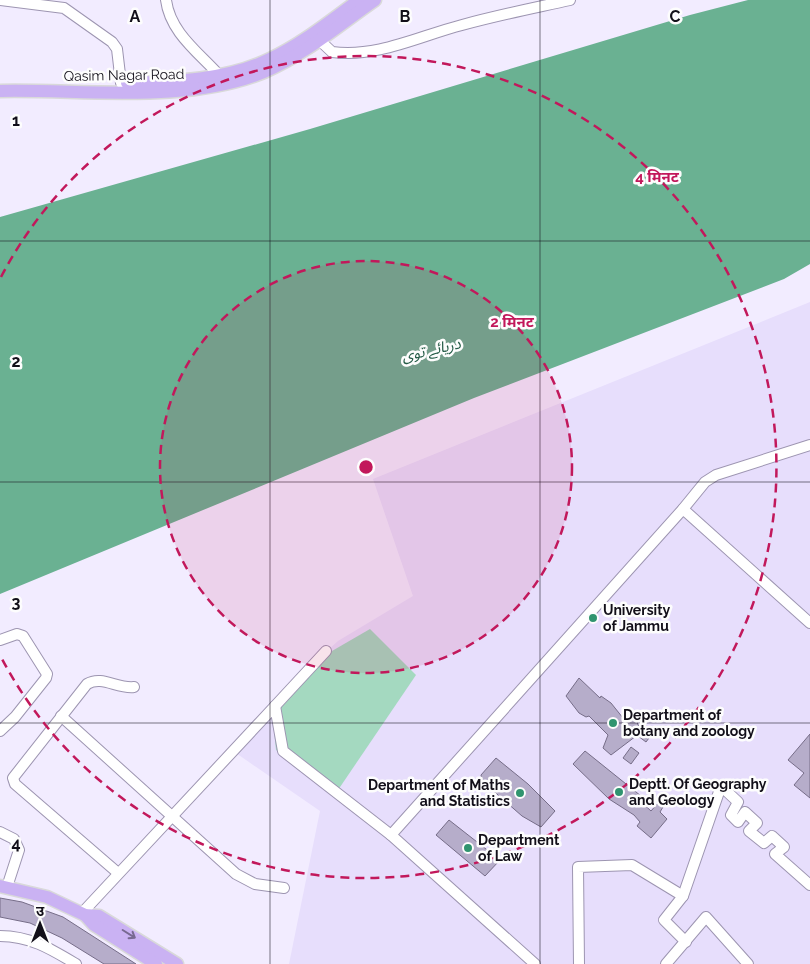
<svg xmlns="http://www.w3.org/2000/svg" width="810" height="964" font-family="Raleway,'Noto Sans Arabic','Noto Sans Devanagari',sans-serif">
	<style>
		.built { fill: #e7defc }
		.green { fill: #a4d9c0 }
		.water { fill: #6ab192 }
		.building { fill: #b6adca; stroke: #766d88 }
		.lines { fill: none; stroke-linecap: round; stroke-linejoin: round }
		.minor-casing { stroke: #9d95b1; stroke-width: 12 }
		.major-casing { stroke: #d9d9da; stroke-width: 15 }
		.minor { stroke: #fff; stroke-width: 10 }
		.major { stroke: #cab2f3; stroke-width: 12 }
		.oneway { stroke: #776991 }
		.grid { fill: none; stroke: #120f19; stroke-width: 1; stroke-opacity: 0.55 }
		.ring { fill: none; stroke: #c2185b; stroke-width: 2.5; stroke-dasharray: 9 6 }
		.poi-dot { fill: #30946f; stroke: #fdfdfd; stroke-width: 2 }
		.labels { text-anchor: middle; stroke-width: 5; stroke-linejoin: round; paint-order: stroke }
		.street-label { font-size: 14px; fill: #120f19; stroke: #fdfdfd }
		.poi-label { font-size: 14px; font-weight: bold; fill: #120f19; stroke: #fdfdfd; text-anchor: start }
		.water-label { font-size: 15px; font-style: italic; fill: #245b46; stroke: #fdfdfd }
		.grid-label { font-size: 16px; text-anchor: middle; font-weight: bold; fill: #120f19; stroke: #fdfdfd; stroke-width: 5; stroke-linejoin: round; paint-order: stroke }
		.centre { fill: #c2185b; stroke: #fdfdfd; stroke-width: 2.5 }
		.ring-label { font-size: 15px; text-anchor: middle; font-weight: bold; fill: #c2185b; stroke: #fdfdfd; stroke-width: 5; stroke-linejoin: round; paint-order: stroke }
	</style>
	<rect width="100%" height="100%" fill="#f2ecff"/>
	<path class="built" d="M810,302V964H289L320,811L230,749L266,707L338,641L413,596L373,479Z"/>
	<path class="green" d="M370,629L416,675L336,793L276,750L272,711L332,651Z"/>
	<path class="water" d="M748,0H810V264L784,279L474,398L0,594V217L310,129L690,15Z"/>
	<g class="building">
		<path d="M579,678L600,698L601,696L611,703L623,718L630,714L636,718L638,725L652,734L646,742L638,736L640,733L611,755L603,748L608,735L589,716L586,717L579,713L566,696Z"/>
		<path d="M810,734V798L794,785L804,773L788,760Z"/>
		<path d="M631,747L639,753L631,764L623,758Z"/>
		<path d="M585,751L641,796L638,799L651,811L658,803L663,807L660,812L667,819L651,838L637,826L640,822L634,815L609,799L573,764Z"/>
		<path d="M496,758L528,784L555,811L541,827L522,816L482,781L481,775Z"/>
		<path d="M449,820L500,860L485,876L436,835Z"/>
		<path d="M0,898L22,902L63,917L136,964H104L62,938L30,923L0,917Z"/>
	</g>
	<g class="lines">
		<defs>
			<g id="minor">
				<path d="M0,0L64,8L112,42L117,49L121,83"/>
				<path d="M166,0C170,32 198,52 218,74"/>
				<path d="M315,36L332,52C378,58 419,36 462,25C498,15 534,8 570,0"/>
				<path d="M683,509L705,482L716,475L810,445"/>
				<path d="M0,640L17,634L23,636L47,674L46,678L15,717L0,731"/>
				<path d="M275,706L326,651"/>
				<path d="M61,716L236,874L255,884L284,888"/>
				<path d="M0,832L14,839L19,850L7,887"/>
				<path d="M118,873L15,784L13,778L87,684C102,675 117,689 134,687"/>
				<path d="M683,896L721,786L738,802L731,815L738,822L745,812L757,823L749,831L764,843L772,836L784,847L775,854L810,885"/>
				<path d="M82,913L275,706L283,751L391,835"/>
				<path d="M0,936C30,936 51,949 76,964"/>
				<path d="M535,964L391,835L683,509L810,623"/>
				<path d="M579,964L578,867L632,865L683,896L664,920L686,942"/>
				<path d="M666,964L706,917L748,964"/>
			</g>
			<g id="major">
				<path d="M127,83C175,82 227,80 270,59C302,44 330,21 359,0"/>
				<path d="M0,91C83,89 186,104 264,72C304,55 339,25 375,0"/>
				<path d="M0,886L47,897L85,915L99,916L177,964"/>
				<path d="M85,915L94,925L156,964"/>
			</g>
		</defs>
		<use href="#minor" class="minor-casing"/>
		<use href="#major" class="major-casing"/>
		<use href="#minor" class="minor"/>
		<use href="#major" class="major"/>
	</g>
	<defs><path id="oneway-shaft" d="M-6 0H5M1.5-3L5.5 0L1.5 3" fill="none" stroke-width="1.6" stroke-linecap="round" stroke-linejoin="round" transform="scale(1.25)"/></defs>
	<use class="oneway" href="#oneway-shaft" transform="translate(129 934) rotate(32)"/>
	<path class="grid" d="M270,0V964M540,0V964M0,241H810M0,482H810M0,723H810"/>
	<circle cx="366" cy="467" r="206" fill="#c2185b" fill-opacity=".12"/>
	<g class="ring">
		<circle cx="366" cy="467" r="206"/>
		<path d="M1 277A411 411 0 1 1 1 657"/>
	</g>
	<g class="poi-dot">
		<circle cx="593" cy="618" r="5"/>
		<circle cx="613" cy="723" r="5"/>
		<circle cx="619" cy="792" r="5"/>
		<circle cx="520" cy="793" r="5"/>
		<circle cx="468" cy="848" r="5"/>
	</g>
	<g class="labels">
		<g class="street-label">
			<text transform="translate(124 75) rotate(-1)" y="5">Qasim Nagar Road</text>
		</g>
		<g class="poi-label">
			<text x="603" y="615">University<tspan x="603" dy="16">of Jammu</tspan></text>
			<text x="623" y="720">Department of<tspan x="623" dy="16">botany and zoology</tspan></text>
			<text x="629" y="789">Deptt. Of Geography<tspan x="629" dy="16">and Geology</tspan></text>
			<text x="510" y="790" text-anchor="end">Department of Maths<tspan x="510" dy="16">and Statistics</tspan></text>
			<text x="478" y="845">Department<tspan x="478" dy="16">of Law</tspan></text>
		</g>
		<g class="water-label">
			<text transform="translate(431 350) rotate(-13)" y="5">دریائے توی</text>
		</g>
	</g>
	<g class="grid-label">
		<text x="135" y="22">A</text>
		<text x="405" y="22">B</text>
		<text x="675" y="22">C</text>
		<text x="16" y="126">1</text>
		<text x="16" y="367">2</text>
		<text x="16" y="608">3</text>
		<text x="16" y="849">4</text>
	</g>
	<circle cx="366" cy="467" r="8" class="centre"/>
	<g class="ring-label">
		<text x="657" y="182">4 मिनट</text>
		<text x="512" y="327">2 मिनट</text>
	</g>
	<g transform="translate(40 924)" stroke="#fdfdfd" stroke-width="4" paint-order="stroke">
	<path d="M0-4L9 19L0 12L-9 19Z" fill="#120f19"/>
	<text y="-8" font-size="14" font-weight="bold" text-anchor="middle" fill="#120f19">उ</text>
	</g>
</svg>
